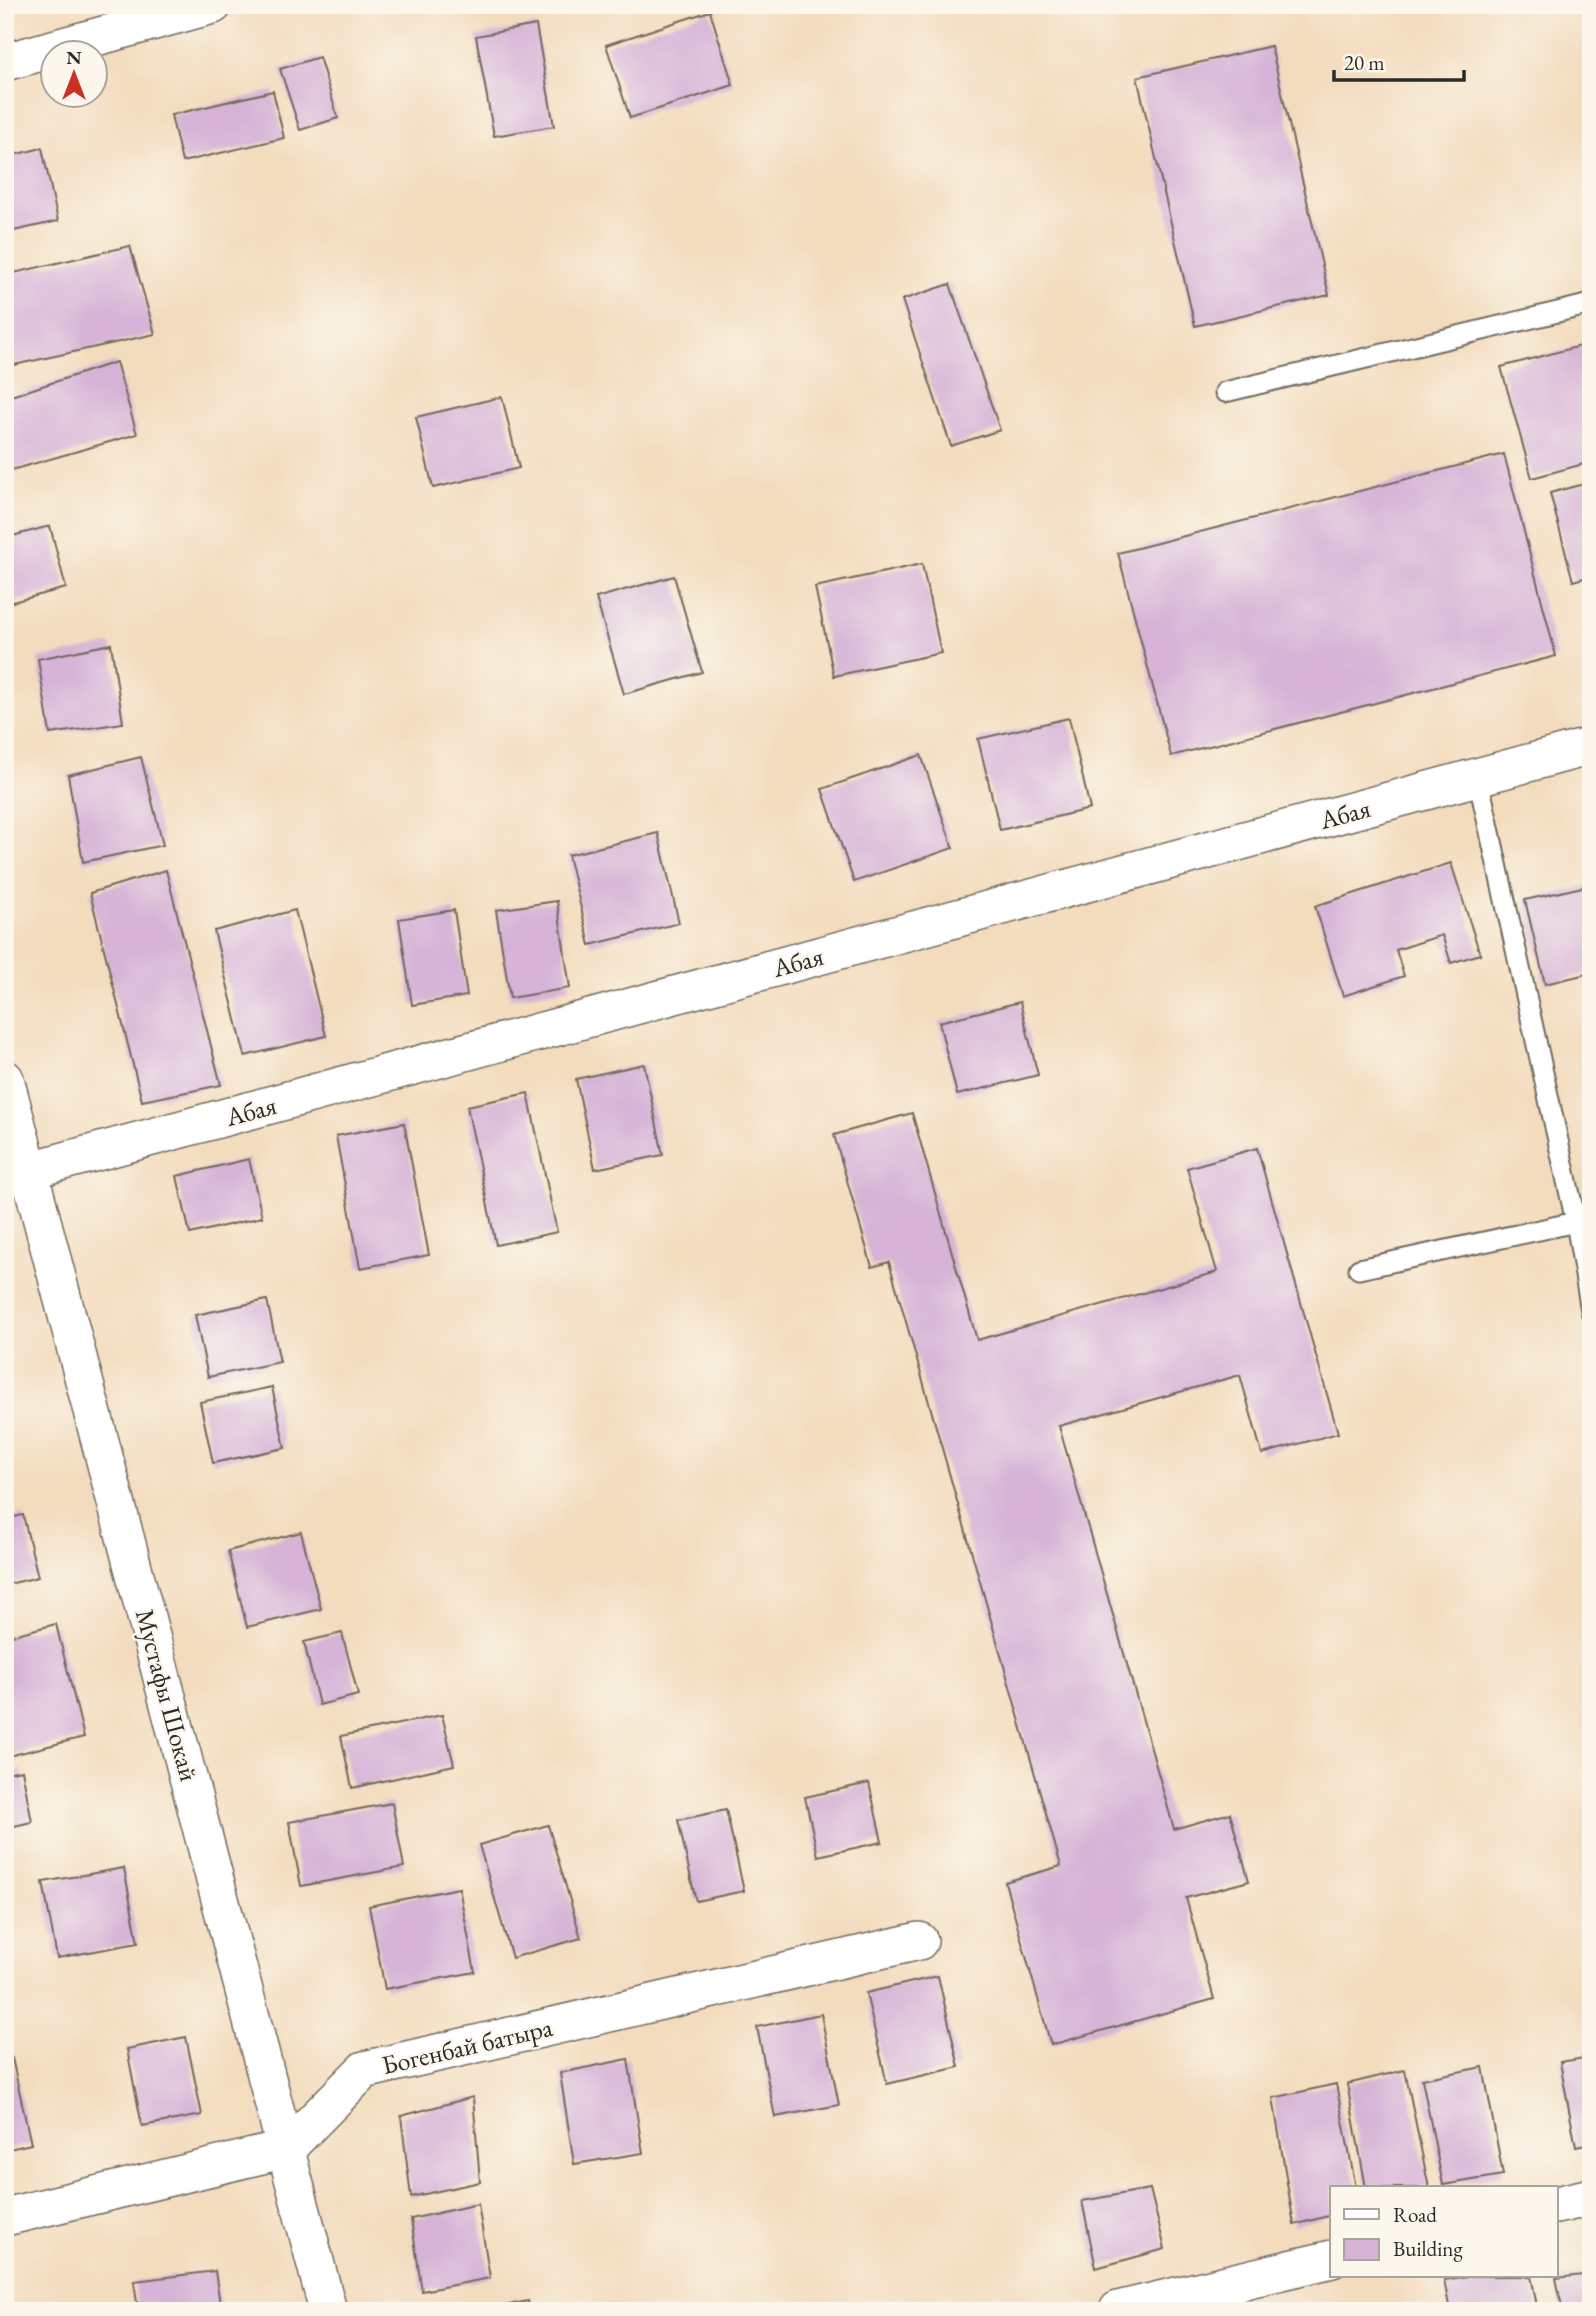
<svg xmlns="http://www.w3.org/2000/svg" width="1596" height="2316" font-family="'EB Garamond',serif">
	<style>
		.building { fill: #d6b3d7 }
		.lines { fill: none; stroke-linecap: round; stroke-linejoin: round }
		.service-casing { stroke: #71695e; stroke-width: 23 }
		.minor-casing { stroke: #71695e; stroke-width: 40 }
		.service { stroke: #fff; stroke-width: 19 }
		.minor { stroke: #fff; stroke-width: 37 }
		.labels { text-anchor: middle; stroke-width: 5; stroke-linejoin: round; paint-order: stroke }
		.street-label { font-size: 26px; fill: #2b2b2b; stroke: #fbf7ec }
	</style>
	<rect width="100%" height="100%" fill="#fbf7ec"/>
	<filter id="ink" filterUnits="userSpaceOnUse"><feTurbulence type="fractalNoise" baseFrequency=".0143" numOctaves="2"/><feDisplacementMap in="SourceGraphic" scale="14" xChannelSelector="R" yChannelSelector="G"/><feConvolveMatrix kernelMatrix="1 2 1 2 8 2 1 2 1" color-interpolation-filters="sRGB"/></filter>
	<filter id="wash" filterUnits="userSpaceOnUse"><feTurbulence type="fractalNoise" baseFrequency=".00686" numOctaves="4" result="noise"/><feDisplacementMap in="SourceGraphic" scale="28" xChannelSelector="R" yChannelSelector="G"/><feGaussianBlur stdDeviation="1.57" result="paint"/><feColorMatrix in="noise" values="0 0 0 0 0 0 0 0 0 0 0 0 0 0 0 0 0 1.4 0 .05"/><feComposite in="paint" operator="in"/></filter>
	<g filter="url(#wash)">
		<rect width="100%" height="100%" fill="#f3dcbd"/>
		<g id="blocks">
			<g class="building">
				<path d="M710,11L733,85L630,118L606,45Z"/>
				<path d="M536,25L554,126L494,136L476,36Z"/>
				<path d="M1271,46L1329,295L1195,326L1137,77Z"/>
				<path d="M319,57L338,118L300,130L280,69Z"/>
				<path d="M273,91L284,138L182,162L171,115Z"/>
				<path d="M42,148L58,221L5,233V157Z"/>
				<path d="M130,246L155,334L5,367V275Z"/>
				<path d="M950,284L1000,430L951,446L902,300Z"/>
				<path d="M1591,343V462L1532,478L1501,367Z"/>
				<path d="M116,362L137,434L5,472V398Z"/>
				<path d="M502,397L519,468L433,488L416,417Z"/>
				<path d="M1504,454L1556,656L1171,756L1118,553Z"/>
				<path d="M1591,482V576L1573,581L1550,493Z"/>
				<path d="M50,526L66,588L5,604V538Z"/>
				<path d="M922,564L941,653L834,676L815,587Z"/>
				<path d="M674,576L702,672L624,694L596,598Z"/>
				<path d="M111,644L123,723L50,734L38,659Z"/>
				<path d="M1069,718L1090,809L1000,830L978,739Z"/>
				<path d="M921,755L953,848L854,882L822,789Z"/>
				<path d="M141,757L163,845L83,862L68,775Z"/>
				<path d="M658,833L679,923L590,945L568,855Z"/>
				<path d="M1451,863L1480,954L1451,963L1442,935L1396,950L1404,976L1343,996L1315,906Z"/>
				<path d="M166,870L221,1085L142,1101L90,893Z"/>
				<path d="M1591,885V973L1545,984L1525,900Z"/>
				<path d="M557,901L570,988L510,998L496,910Z"/>
				<path d="M295,910L326,1036L245,1056L214,931Z"/>
				<path d="M454,910L467,996L412,1005L399,919Z"/>
				<path d="M1020,1002L1038,1075L957,1095L939,1022Z"/>
				<path d="M644,1064L663,1155L595,1169L576,1079Z"/>
				<path d="M528,1093L557,1232L496,1245L467,1106Z"/>
				<path d="M912,1113L977,1340L1217,1272L1187,1168L1257,1148L1338,1433L1262,1454L1240,1375L1059,1426L1174,1829L1230,1813L1249,1881L1186,1898L1214,1999L1051,2045L1005,1882L1061,1866L889,1262L872,1267L834,1135Z"/>
				<path d="M404,1123L429,1255L360,1268L336,1136Z"/>
				<path d="M249,1159L262,1217L190,1234L177,1176Z"/>
				<path d="M267,1300L280,1362L208,1377L195,1315Z"/>
				<path d="M272,1387L285,1448L213,1463L200,1402Z"/>
				<path d="M23,1515L38,1577L5,1585V1519Z"/>
				<path d="M301,1532L321,1609L247,1627L228,1551Z"/>
				<path d="M56,1624L84,1737L5,1757V1637Z"/>
				<path d="M342,1633L358,1695L319,1705L304,1642Z"/>
				<path d="M442,1715L454,1765L352,1788L341,1736Z"/>
				<path d="M22,1770L32,1822L5,1828V1773Z"/>
				<path d="M869,1783L882,1842L818,1856L805,1797Z"/>
				<path d="M392,1803L404,1867L301,1886L289,1822Z"/>
				<path d="M726,1810L744,1891L696,1901L678,1820Z"/>
				<path d="M548,1825L581,1938L512,1958L479,1845Z"/>
				<path d="M124,1868L138,1943L57,1958L43,1882Z"/>
				<path d="M459,1888L475,1972L385,1989L369,1906Z"/>
				<path d="M938,1976L959,2067L887,2084L866,1993Z"/>
				<path d="M821,2014L839,2105L775,2117L757,2027Z"/>
				<path d="M186,2037L202,2115L142,2126L127,2049Z"/>
				<path d="M1591,2057V2144L1576,2147L1560,2062Z"/>
				<path d="M12,2058L31,2144L5,2150V2060Z"/>
				<path d="M628,2059L643,2153L574,2164L560,2073Z"/>
				<path d="M1483,2067L1503,2175L1443,2185L1422,2079Z"/>
				<path d="M1405,2070L1429,2188H1366L1347,2084Z"/>
				<path d="M1336,2084L1356,2188H1332V2215L1294,2225L1273,2098Z"/>
				<path d="M473,2097L480,2182L411,2197L401,2116Z"/>
				<path d="M1150,2189L1165,2249L1096,2268L1082,2201Z"/>
				<path d="M478,2204L490,2278L422,2291L411,2219Z"/>
				<path d="M215,2271L221,2311H138L134,2281Z"/>
				<path d="M1591,2274V2311H1563L1556,2278Z"/>
				<path d="M1468,2276H1531L1538,2311H1450L1444,2280Z"/>
				<path d="M528,2301L531,2311H485L484,2310Z"/>
			</g>
		</g>
	</g>
	<g filter="url(#ink)">
		<use href="#blocks" fill-opacity="0" stroke="#71695e" stroke-width="2"/>
		<g class="lines">
			<defs>
				<g id="service">
					<path d="M1225,392L1591,304"/>
					<path d="M1478,778L1576,1222L1591,1311"/>
					<path d="M1359,1269L1576,1222"/>
				</g>
				<g id="minor">
					<path d="M5,62L213,5"/>
					<path d="M5,1079L328,2311"/>
					<path d="M5,1177L1591,746"/>
					<path d="M1556,2205L1591,2197"/>
					<path d="M5,2217L286,2149L364,2070L919,1941"/>
					<path d="M1118,2310L1332,2259"/>
				</g>
			</defs>
			<use href="#service" class="service-casing"/>
			<use href="#minor" class="minor-casing"/>
			<use href="#service" class="service"/>
			<use href="#minor" class="minor"/>
		</g>
	</g>
	<g class="labels">
		<g class="street-label">
			<text transform="translate(1345 814) rotate(-15)" y="9">Абая</text>
			<text transform="translate(798 962) rotate(-15)" y="9">Абая</text>
			<text transform="translate(251 1111) rotate(-15)" y="9">Абая</text>
			<text transform="translate(167 1695) rotate(75)" y="9">Мустафы Шокай</text>
			<text transform="translate(467 2046) rotate(-13)" y="9">Богенбай батыра</text>
		</g>
	</g>
	<rect width="1596" height="2316" fill="none" stroke="#fbf7ec" stroke-width="28"/>
	<rect x="1330" y="2186" width="228" height="91" fill="#fbf7ec" stroke="#a8a59f" stroke-width="2"/>
	<rect x="1344" y="2209" width="35" height="10" fill="#ffffff" stroke="#a8a59f" stroke-width="2"/>
	<text x="1393" y="2222" font-size="21" fill="#2b2b2b">Road</text>
	<rect x="1344" y="2239" width="35" height="21" fill="#d6b3d7" stroke="#a8a59f" stroke-width="2"/>
	<text x="1393" y="2256" font-size="21" fill="#2b2b2b">Building</text>
	<g transform="translate(74 74)"><circle r="33" fill="#fbf7ec" stroke="#a8a59f" stroke-width="2"/>
	<path d="M0-5L12 26L0 18L-12 26Z" fill="#c8321e"/>
	<text y="-10" font-size="19" font-weight="bold" text-anchor="middle" fill="#2b2b2b">N</text>
	</g>
	<path d="M1334 70v10h130v-10" fill="none" stroke="#2b2b2b" stroke-width="3.5"/>
	<text x="1344" y="70" font-size="21" fill="#2b2b2b" stroke="#fbf7ec" stroke-width="5" paint-order="stroke">20 m</text>
</svg>
